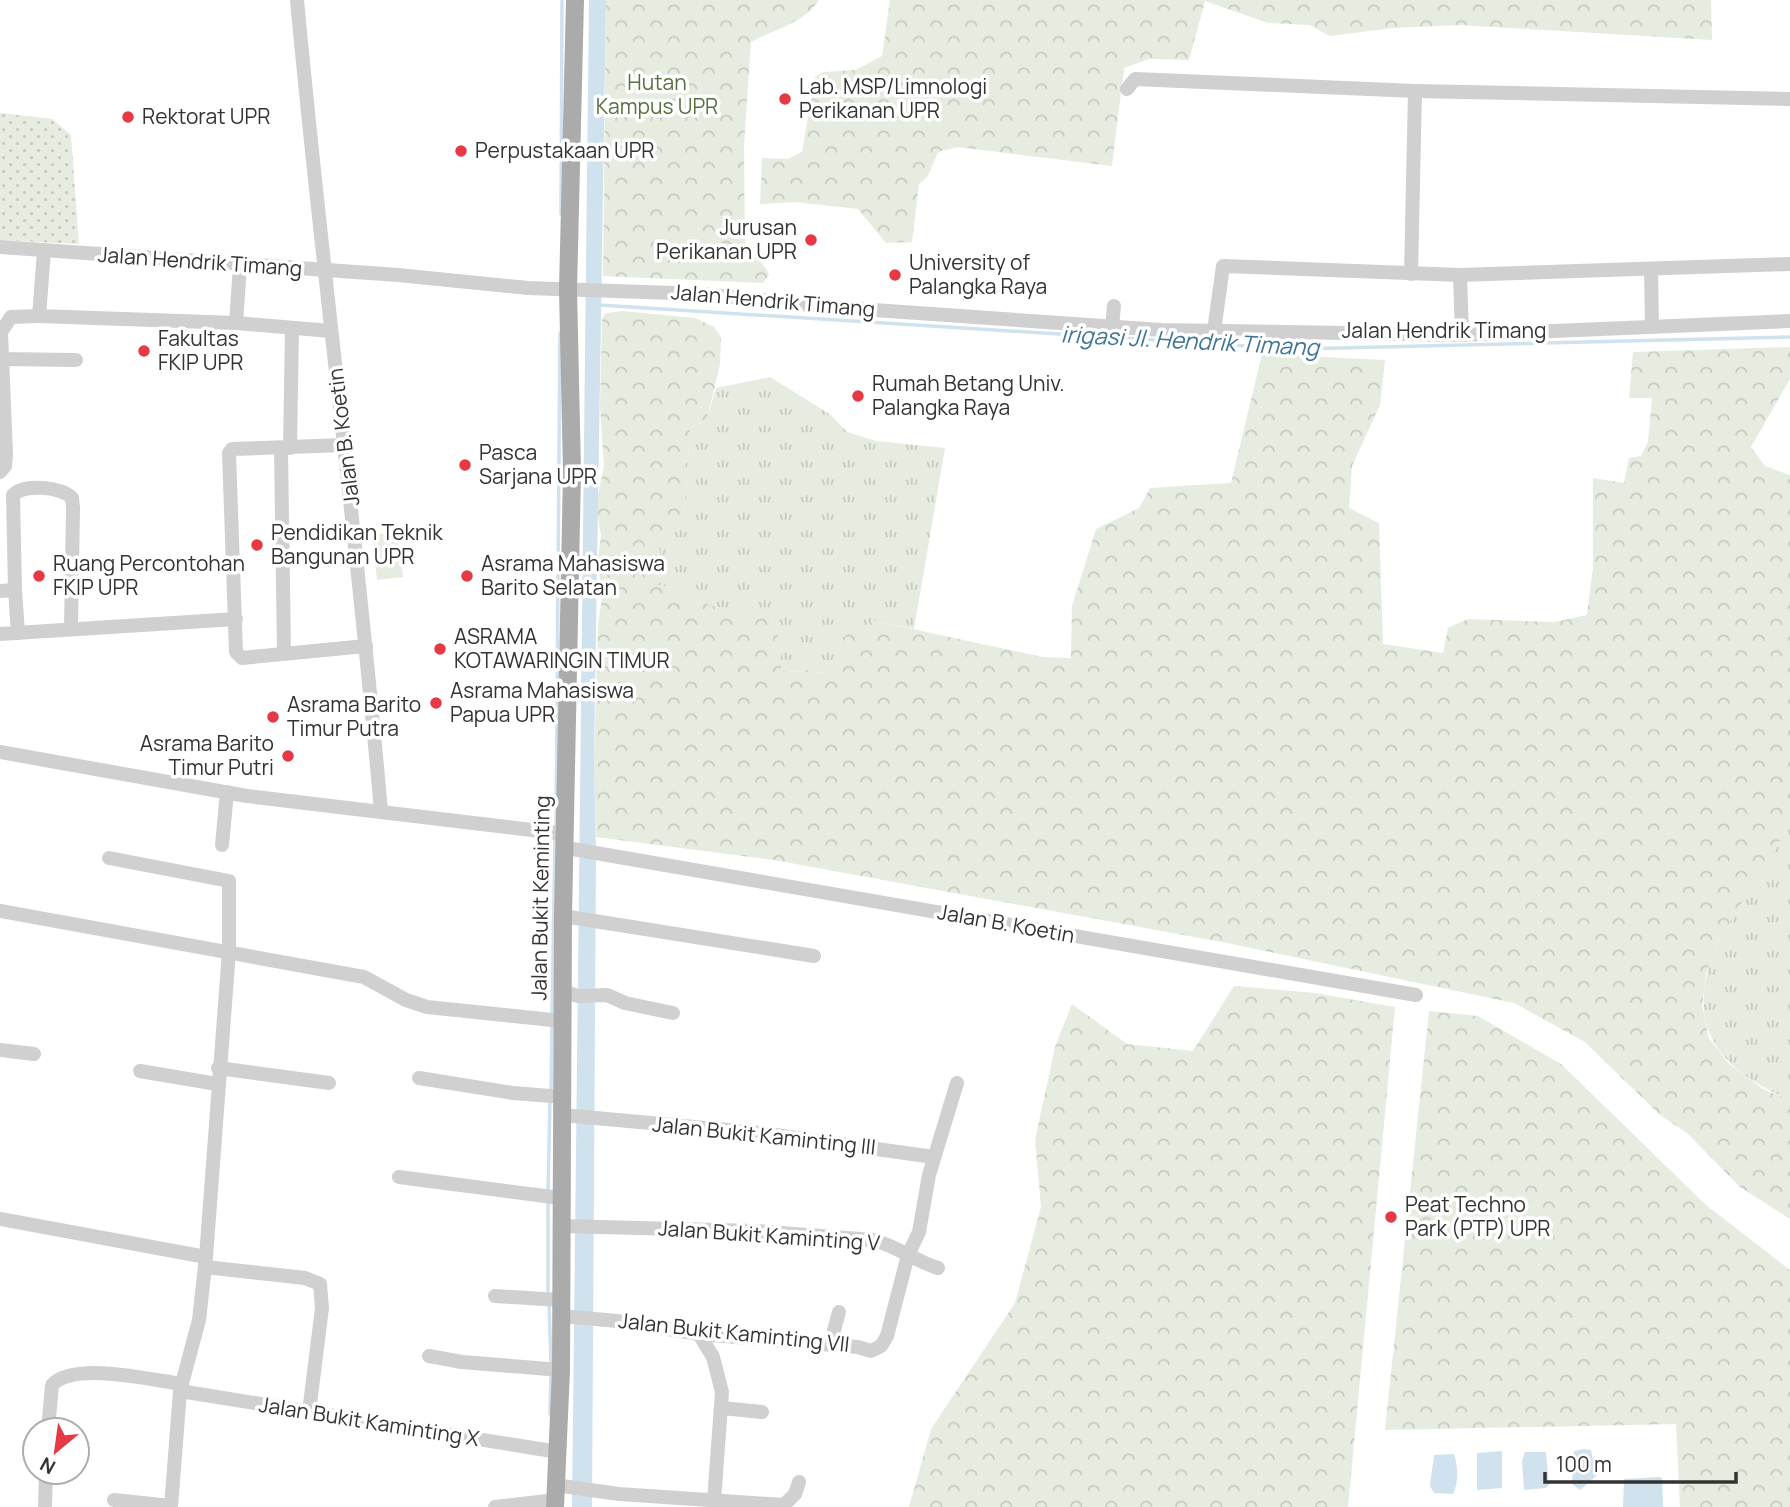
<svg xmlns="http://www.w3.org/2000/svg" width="1790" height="1507" font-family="Manrope,sans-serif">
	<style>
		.grass { fill: url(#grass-tufts) }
		.forest { fill: url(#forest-crowns) }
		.park { fill: url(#park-dots) }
		.pitch { fill: #e6ecdf }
		.water { fill: #cfe2ee }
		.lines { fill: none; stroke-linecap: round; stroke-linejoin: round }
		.stream { stroke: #cfe2ee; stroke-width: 3.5 }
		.minor { stroke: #d0d0d0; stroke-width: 14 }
		.major { stroke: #ababab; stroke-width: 18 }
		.poi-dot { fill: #e63946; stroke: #fff; stroke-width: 2.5 }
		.labels { text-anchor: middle; stroke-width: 7; stroke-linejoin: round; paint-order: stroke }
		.park-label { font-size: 21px; fill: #56703f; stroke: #fff }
		.poi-label { font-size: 21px; fill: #333; stroke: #fff; text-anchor: start }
		.street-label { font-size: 21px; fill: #333; stroke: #fff }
		.water-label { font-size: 23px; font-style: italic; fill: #3f7597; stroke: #fff }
	</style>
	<defs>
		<pattern id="grass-tufts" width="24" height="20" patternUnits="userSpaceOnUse" patternTransform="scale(1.75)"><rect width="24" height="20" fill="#e6ecdf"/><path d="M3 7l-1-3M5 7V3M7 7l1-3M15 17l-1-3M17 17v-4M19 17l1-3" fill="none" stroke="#c6cbc0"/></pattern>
		<pattern id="forest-crowns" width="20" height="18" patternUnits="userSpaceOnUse" patternTransform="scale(1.75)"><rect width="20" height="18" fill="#e6ecdf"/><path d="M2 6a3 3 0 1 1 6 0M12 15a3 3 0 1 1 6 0" fill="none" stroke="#c6cbc0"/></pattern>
		<pattern id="park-dots" width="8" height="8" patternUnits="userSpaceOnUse" patternTransform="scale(1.75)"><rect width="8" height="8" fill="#e6ecdf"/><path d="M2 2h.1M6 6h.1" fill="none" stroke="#c6cbc0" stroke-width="1.8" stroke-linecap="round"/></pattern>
	</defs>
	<rect width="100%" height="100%" fill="#fff"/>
	<g class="grass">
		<path d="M770,377L831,415L847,432L876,441L945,448L914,629L875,621L847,635L830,673L781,671V643L770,615L745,618L695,599L678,589L659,585L660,550L651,539L678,530L685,506L690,428L707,420L716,388Z"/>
		<path d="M1790,824V1100C1631,1033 1728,923 1790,824Z"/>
	</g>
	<g class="forest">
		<path d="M606,0H819C806,22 773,30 751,42L744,145L745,243L767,270L769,275L763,283L603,276Z"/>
		<path d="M890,0H1711L1712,40L1461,25L1393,28L1330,36L1309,25L1268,23L1205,1L1189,60L1149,59L1124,68L1112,166L958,147L938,152L928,176L919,184L912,242L886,243L858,209L795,202L760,204L762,158L788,159L802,152L815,77L824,72L855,70L882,56Z"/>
		<path d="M622,311L695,318L714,327L721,337L720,364L707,420L690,428L685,506L678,530L651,539L660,550L659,585L678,589L695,599L745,618L770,615L781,643V671L830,673L846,635L875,621L1043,657L1071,658L1072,606L1096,529L1139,508L1150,488L1231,483L1262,354L1385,360L1380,405L1352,466L1349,508L1379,523L1383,644L1443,653L1448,628L1468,619L1555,622L1587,615L1593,567V478L1624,483L1629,458L1641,456L1648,442L1652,398H1629L1633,352L1790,347V379L1751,447L1765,466L1790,475V824L1719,940L1706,974L1702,1005L1709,1038L1728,1063L1763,1089L1790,1100V1219L1740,1187L1687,1133L1660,1115L1585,1042L1514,1003L1227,943L774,860L596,837L594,758L598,625L602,598L598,559L601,536L596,505L604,466L600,407L602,319L606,313Z"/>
		<path d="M1234,986L1315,993L1395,1007L1348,1507H909L931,1429L1015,1303L1041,1207L1035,1140L1055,1047L1072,1004L1127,1044L1193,1051Z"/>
		<path d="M1429,1011L1478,1016L1561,1064L1706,1205L1790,1270V1507H1680L1676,1424L1385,1430Z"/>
	</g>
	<path class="park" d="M0,113L52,119L71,135L79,244L0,240Z"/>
	<path class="pitch" d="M397,532L403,577L377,580L372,535Z"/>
	<g class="water">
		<path d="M589,0H606L594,758L596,852L592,1507H572Z"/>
		<path d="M1584,1449L1591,1450L1596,1476L1580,1490L1572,1484L1574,1451Z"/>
		<path d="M1502,1451V1488L1477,1490V1453Z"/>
		<path d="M1525,1452H1546L1549,1485L1546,1488L1524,1490L1522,1461Z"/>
		<path d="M1454,1454C1458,1466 1459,1482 1453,1494L1434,1493L1430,1486L1434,1455Z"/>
		<path d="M1659,1477L1662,1478L1663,1507H1623L1624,1479Z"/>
	</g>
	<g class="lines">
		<g class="stream">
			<path d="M561,214L562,0"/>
			<path d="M599,305L1297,349L1790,337"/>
			<path d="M556,830L560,333"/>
			<path d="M552,1015L555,837"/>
			<path d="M551,1092L552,1023"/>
			<path d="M548,1193L550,1100"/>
			<path d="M548,1201V1295"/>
			<path d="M549,1303L551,1365"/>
			<path d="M550,1414L551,1373"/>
		</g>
		<g class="minor">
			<path d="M297,0C322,271 358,541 381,812"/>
			<path d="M1127,89L1135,79L1415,91L1790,99"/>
			<path d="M0,247L398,275L528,288L702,294L831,307L1161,330L1462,335L1790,321"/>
			<path d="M44,251L39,316L236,323L331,331"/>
			<path d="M1651,269L1652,327"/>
			<path d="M1411,274L1415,91"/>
			<path d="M1460,275L1462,335"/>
			<path d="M236,323L240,266"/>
			<path d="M1112,327L1114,306"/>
			<path d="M1214,331L1223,266L1460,275L1790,264"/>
			<path d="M0,359L76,360"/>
			<path d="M345,445L232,449L229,453L236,652L242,658L366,646"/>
			<path d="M290,448L292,328"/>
			<path d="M281,449L284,653"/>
			<path d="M0,472L5,466L6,455L1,332L11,317L39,316"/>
			<path d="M15,590L18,633"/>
			<path d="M0,591L15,590L13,495C24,483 62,487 72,498L73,508L71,628"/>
			<path d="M0,634L236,619"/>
			<path d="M0,752L247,796L566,834"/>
			<path d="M222,845L227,792"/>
			<path d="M567,848L1416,995"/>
			<path d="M109,858L229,881V951L206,1257L199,1320L180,1391L171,1507"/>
			<path d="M0,911L364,977L406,1000L427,1007L562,1021"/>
			<path d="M563,916L814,956"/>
			<path d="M562,991L578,996L607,995L625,1003L673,1013"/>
			<path d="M0,1050L34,1054"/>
			<path d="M218,1068L329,1083"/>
			<path d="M140,1071L217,1084"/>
			<path d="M419,1078L513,1093L563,1097"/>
			<path d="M562,1115L761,1133L934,1157"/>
			<path d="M399,1177L560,1198"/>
			<path d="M0,1219L206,1257"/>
			<path d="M561,1226L756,1231L873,1240C897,1246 915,1261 938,1268"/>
			<path d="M205,1267L305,1278L320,1284L322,1308L309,1412"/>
			<path d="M495,1296L560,1300"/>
			<path d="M561,1316L617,1321L699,1334L858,1347L871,1351L881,1346L887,1336L908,1255L919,1232L929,1175L957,1083"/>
			<path d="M699,1334L713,1357L722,1392L714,1501"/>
			<path d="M830,1345L839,1312"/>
			<path d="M429,1356L462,1362L561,1370"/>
			<path d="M180,1391L558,1452"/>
			<path d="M722,1408L762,1412"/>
			<path d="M48,1430L52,1385C74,1361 152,1380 182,1384"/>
			<path d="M555,1485L619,1494L784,1505L795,1494L799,1482"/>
			<path d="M114,1500L171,1506"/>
			<path d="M45,1507L46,1472"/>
			<path d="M495,1507L555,1500"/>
		</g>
		<path class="major" d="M555,1507L561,1370L563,916L572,472L568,290L575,0"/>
	</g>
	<g class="poi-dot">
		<circle cx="785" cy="99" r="7"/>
		<circle cx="128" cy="117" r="7"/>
		<circle cx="461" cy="151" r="7"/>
		<circle cx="811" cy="240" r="7"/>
		<circle cx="895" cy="275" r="7"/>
		<circle cx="144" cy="351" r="7"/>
		<circle cx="858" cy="396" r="7"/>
		<circle cx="465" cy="465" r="7"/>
		<circle cx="257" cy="545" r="7"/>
		<circle cx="39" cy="576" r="7"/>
		<circle cx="467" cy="576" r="7"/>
		<circle cx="440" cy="649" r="7"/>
		<circle cx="436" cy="703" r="7"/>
		<circle cx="273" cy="717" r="7"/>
		<circle cx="288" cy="756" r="7"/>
		<circle cx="1391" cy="1217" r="7"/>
	</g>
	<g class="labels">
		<g class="park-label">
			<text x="657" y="90">Hutan<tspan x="657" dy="24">Kampus UPR</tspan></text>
		</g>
		<g class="poi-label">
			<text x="799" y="94">Lab. MSP/Limnologi<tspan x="799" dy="24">Perikanan UPR</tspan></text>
			<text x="142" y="124">Rektorat UPR</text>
			<text x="475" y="158">Perpustakaan UPR</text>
			<text x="797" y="235" text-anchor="end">Jurusan<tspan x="797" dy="24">Perikanan UPR</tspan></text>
			<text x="909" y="270">University of<tspan x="909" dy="24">Palangka Raya</tspan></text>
			<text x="158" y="346">Fakultas<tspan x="158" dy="24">FKIP UPR</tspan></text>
			<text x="872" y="391">Rumah Betang Univ.<tspan x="872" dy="24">Palangka Raya</tspan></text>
			<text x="479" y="460">Pasca<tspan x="479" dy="24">Sarjana UPR</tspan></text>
			<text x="271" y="540">Pendidikan Teknik<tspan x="271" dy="24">Bangunan UPR</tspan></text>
			<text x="53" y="571">Ruang Percontohan<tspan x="53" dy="24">FKIP UPR</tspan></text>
			<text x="481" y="571">Asrama Mahasiswa<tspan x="481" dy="24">Barito Selatan</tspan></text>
			<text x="454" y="644">ASRAMA<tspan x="454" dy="24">KOTAWARINGIN TIMUR</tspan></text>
			<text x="450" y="698">Asrama Mahasiswa<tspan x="450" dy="24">Papua UPR</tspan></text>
			<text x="287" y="712">Asrama Barito<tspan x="287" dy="24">Timur Putra</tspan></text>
			<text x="274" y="751" text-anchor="end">Asrama Barito<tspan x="274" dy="24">Timur Putri</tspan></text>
			<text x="1405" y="1212">Peat Techno<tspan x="1405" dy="24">Park (PTP) UPR</tspan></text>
		</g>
		<g class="street-label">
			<text transform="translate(200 262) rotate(4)" y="7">Jalan Hendrik Timang</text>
			<text transform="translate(773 301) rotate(5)" y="7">Jalan Hendrik Timang</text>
			<text x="1444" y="338">Jalan Hendrik Timang</text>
			<text transform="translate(344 437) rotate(-97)" y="7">Jalan B. Koetin</text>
			<text transform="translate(541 898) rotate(-89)" y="7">Jalan Bukit Keminting</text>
			<text transform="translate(1006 924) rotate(10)" y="7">Jalan B. Koetin</text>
			<text transform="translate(764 1136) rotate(6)" y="7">Jalan Bukit Kaminting III</text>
			<text transform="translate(769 1236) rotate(4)" y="7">Jalan Bukit Kaminting V</text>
			<text transform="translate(734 1333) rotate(6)" y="7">Jalan Bukit Kaminting VII</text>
			<text transform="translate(369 1422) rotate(9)" y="7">Jalan Bukit Kaminting X</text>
		</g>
		<g class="water-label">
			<text transform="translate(1190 341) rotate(3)" y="8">irigasi Jl. Hendrik Timang</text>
		</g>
	</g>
	<g transform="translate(56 1451) rotate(209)"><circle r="33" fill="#ffffff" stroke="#adadad" stroke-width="2"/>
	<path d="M0-5L12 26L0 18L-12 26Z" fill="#e63946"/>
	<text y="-10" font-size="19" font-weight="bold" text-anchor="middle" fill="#333333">N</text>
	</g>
	<path d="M1545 1472v10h191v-10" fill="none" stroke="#333333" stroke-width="3.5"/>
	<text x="1556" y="1472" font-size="21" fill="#333333" stroke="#ffffff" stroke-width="5" paint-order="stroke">100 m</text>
</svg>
